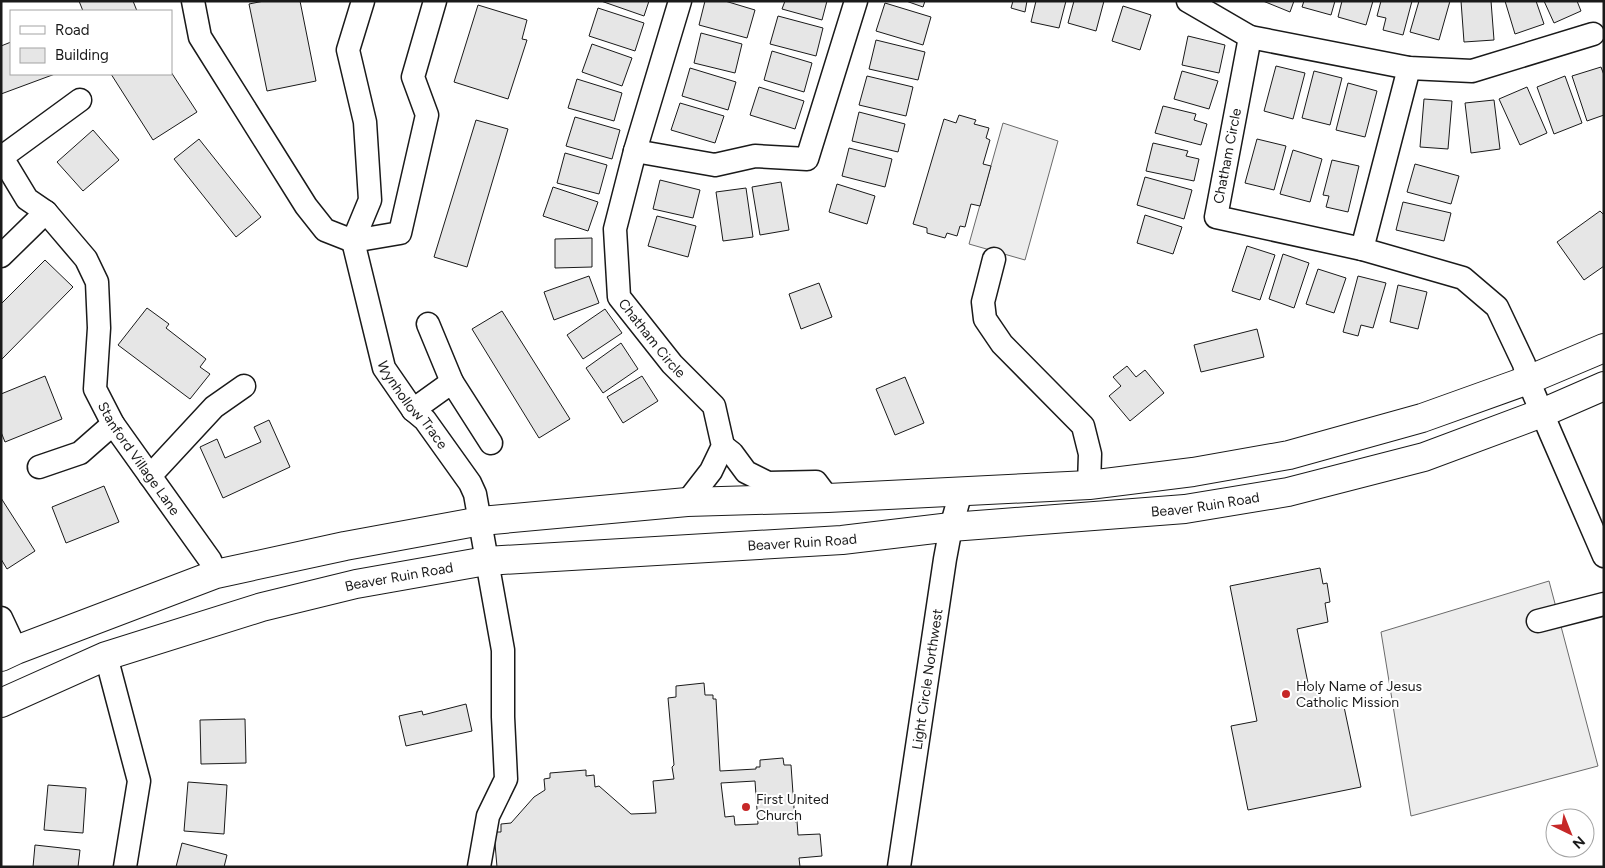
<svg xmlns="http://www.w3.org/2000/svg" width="1605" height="868" font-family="Figtree,sans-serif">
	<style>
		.parking { fill: #ededed; stroke: #6a6a6a }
		.building { fill: #e6e6e6; stroke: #1a1a1a; fill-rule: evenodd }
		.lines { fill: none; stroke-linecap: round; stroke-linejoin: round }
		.minor-casing { stroke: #1a1a1a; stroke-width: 25 }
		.major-casing { stroke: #1a1a1a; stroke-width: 30 }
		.minor { stroke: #fff; stroke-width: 22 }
		.major { stroke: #fff; stroke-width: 28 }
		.poi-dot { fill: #c62828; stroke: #fff; stroke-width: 2 }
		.labels { text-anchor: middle; stroke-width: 4; stroke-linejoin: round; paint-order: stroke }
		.street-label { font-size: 14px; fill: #1a1a1a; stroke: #fff }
		.poi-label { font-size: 14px; fill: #1a1a1a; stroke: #fff; text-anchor: start }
	</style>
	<rect width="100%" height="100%" fill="#fff"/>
	<g class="parking">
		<path d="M1003,123L1058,141L1025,260L969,244Z"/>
		<path d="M1549,581L1598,766L1411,816L1381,632Z"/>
	</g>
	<g class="building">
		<path d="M79,1H133L137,11H83Z"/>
		<path d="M264,1H300L316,81L267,91L249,4Z"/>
		<path d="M601,1H649L644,16Z"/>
		<path d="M705,1H725L755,10L747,38L699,25Z"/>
		<path d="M785,1H827L822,20L782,9Z"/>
		<path d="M906,1H925L923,7Z"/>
		<path d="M1013,1H1027L1025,12L1011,8Z"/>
		<path d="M1036,1H1066L1059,28L1031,22Z"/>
		<path d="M1074,1H1104L1096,31L1068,23Z"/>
		<path d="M1263,1H1294L1290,12Z"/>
		<path d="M1304,1H1335L1331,15L1302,7Z"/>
		<path d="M1342,1H1373L1366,25L1338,17Z"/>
		<path d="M1381,1H1412L1403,35L1383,30L1386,18L1377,16Z"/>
		<path d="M1419,1H1450L1439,40L1410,32Z"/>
		<path d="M1461,1H1491L1494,40L1464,42Z"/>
		<path d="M1505,1H1536L1544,24L1515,34Z"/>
		<path d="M1544,1H1577L1581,11L1554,23Z"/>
		<path d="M885,3L931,17L923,45L876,31Z"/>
		<path d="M478,5L527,20L522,39L527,40L508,99L454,82Z"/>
		<path d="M1123,6L1151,15L1140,50L1112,41Z"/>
		<path d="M598,8L644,23L635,51L589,36Z"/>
		<path d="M778,16L823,28L816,56L770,44Z"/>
		<path d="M701,33L742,44L735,73L694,63Z"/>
		<path d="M1188,36L1225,45L1219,73L1182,65Z"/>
		<path d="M876,40L925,52L918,80L869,69Z"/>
		<path d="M11,42V74H55L1,94V46Z"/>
		<path d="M592,44L632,58L622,86L582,72Z"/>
		<path d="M772,51L812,63L804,92L764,80Z"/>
		<path d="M1276,66L1305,73L1293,119L1264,111Z"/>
		<path d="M1601,67L1604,75V115L1587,121L1572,76Z"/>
		<path d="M690,68L736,82L728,110L682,96Z"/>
		<path d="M1182,71L1218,81L1209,109L1174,99Z"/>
		<path d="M1314,71L1342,78L1330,125L1302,118Z"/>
		<path d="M171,72L197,112L153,140L111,74H171Z"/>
		<path d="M867,76L913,87L906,116L859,105Z"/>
		<path d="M1565,76L1582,123L1554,134L1537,87Z"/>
		<path d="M577,79L622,93L614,121L568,108Z"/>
		<path d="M1348,83L1377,91L1365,137L1336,130Z"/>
		<path d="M759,87L804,101L795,129L750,115Z"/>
		<path d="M1527,87L1547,133L1520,145L1499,99Z"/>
		<path d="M1424,99L1452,101L1448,149L1420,147Z"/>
		<path d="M1494,100L1500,149L1471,153L1465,103Z"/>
		<path d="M680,103L724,116L715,143L671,130Z"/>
		<path d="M1163,106L1196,114L1194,120L1207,124L1201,145L1155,133Z"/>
		<path d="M859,112L905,124L898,152L852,141Z"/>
		<path d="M959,115L976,120L974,124L989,128L986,138L990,140L983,164L991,166L980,206L971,204L965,227L960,226L957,236L947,233L945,238L927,233V228L913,224L944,119L956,123Z"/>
		<path d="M575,117L620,130L612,159L566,146Z"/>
		<path d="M476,120L508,129L467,267L434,257Z"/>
		<path d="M93,130L119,160L83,191L57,162Z"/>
		<path d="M199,139L261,217L236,237L174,159Z"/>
		<path d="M1257,139L1286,146L1274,190L1245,183Z"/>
		<path d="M1153,143L1188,151L1186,156L1199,159L1194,181L1146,171Z"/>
		<path d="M849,148L892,159L885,187L842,176Z"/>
		<path d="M1293,150L1322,159L1310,202L1280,194Z"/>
		<path d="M565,153L607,165L599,194L557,183Z"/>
		<path d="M1332,160L1359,166L1348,212L1326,207L1329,196L1323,195Z"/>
		<path d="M1415,164L1459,176L1451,204L1407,192Z"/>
		<path d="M1145,177L1192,190L1184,219L1137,205Z"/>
		<path d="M660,180L700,190L693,218L653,209Z"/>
		<path d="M781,182L789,230L760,235L752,187Z"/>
		<path d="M837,184L875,196L867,224L829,212Z"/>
		<path d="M553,187L598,202L588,231L543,216Z"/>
		<path d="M746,188L753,237L723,241L716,192Z"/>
		<path d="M1403,202L1451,213L1444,241L1396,230Z"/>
		<path d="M1600,211L1604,215V266L1584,280L1557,242Z"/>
		<path d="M1145,215L1182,227L1173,254L1137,243Z"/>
		<path d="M657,216L696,226L688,257L648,246Z"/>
		<path d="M592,238V267L555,268V239Z"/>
		<path d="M1247,246L1275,255L1260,300L1232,291Z"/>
		<path d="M1283,254L1309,263L1294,308L1269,299Z"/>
		<path d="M45,260L73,287L1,360V304Z"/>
		<path d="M1318,269L1346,278L1334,313L1306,304Z"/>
		<path d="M589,276L599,303L554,320L544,292Z"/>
		<path d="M1358,276L1386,283L1373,328L1361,325L1358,336L1343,332Z"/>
		<path d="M819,283L832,317L801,329L789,294Z"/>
		<path d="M1398,285L1427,292L1418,329L1390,322Z"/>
		<path d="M147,308L169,324L166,328L206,359L200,367L210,374L190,399L118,345Z"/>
		<path d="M605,309L622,333L583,359L567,335Z"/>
		<path d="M502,311L570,419L539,438L472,329Z"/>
		<path d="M1257,329L1264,357L1201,372L1194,345Z"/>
		<path d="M621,343L638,369L603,393L586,368Z"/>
		<path d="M1127,366L1136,377L1145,370L1164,393L1130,421L1109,396L1121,386L1113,377Z"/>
		<path d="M45,376L62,419L5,442L1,432V394Z"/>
		<path d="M642,376L658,401L623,423L607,397Z"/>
		<path d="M905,377L924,423L895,435L876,389Z"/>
		<path d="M269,420L290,467L223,498L200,447L217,439L225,458L261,442L254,427Z"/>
		<path d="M104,486L119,522L66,543L52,507Z"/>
		<path d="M1,498L35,551L7,569L1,559Z"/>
		<path d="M1320,568L1323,584L1327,583L1330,602L1325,603L1328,622L1297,629L1309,688L1318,686L1320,701L1314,702L1315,707L1343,702L1361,787L1248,810L1231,726L1257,721L1230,586Z"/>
		<path d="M704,683L705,695H713V699H716L720,771L756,769V767H760V760L783,758L784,765H791L795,822L797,821L798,835L820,834L822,856L799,858L800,867H497L494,832H501V824L511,823L534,797L545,790L544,779L550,778V773L586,770V776L594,775L595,787L599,786L631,814L656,813L653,781L674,779L672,767L674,765L668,698L676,697V686ZM755,781L758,824L735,825L734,816L725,817L721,783Z"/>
		<path d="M466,704L472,731L406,746L399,716L422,711L423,715Z"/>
		<path d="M245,719L246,763L201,764L200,720Z"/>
		<path d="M188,782L227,785L224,834L184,831Z"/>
		<path d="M48,785L86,788L83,833L44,830Z"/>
		<path d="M182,843L227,855L224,867H176Z"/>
		<path d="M35,845L80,850L78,867H33Z"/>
	</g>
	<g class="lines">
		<defs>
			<g id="minor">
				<path d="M193,1L200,37L306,206L325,230L353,241L400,233L427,115L413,77L435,1"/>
				<path id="s1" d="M363,1L348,50L365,122L370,200L353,241L384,368L413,410L425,420L470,483L475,494L503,650V717L506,779L488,816L479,867"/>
				<path id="s2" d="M680,1L635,151L615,229L619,297L672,364L714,406L723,446L711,471L687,502"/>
				<path d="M1188,1L1250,37L1216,217L1362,249L1463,278L1497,307L1524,364L1528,380L1551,434L1604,556"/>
				<path d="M1250,37L1409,68L1472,71L1593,34"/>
				<path d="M635,151L715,165L755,156L807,159L856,1"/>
				<path id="s3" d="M1,156L27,199L46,212L86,259L97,282L99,328L95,389L113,424L210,560L216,574"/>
				<path d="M2,157L80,100"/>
				<path d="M1362,249L1409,68"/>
				<path d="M1,256L46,212"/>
				<path d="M994,259L983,302L985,319L1002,344L1083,426L1090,454L1089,485"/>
				<path d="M428,324L452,382"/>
				<path d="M413,410L452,382L491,443"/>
				<path d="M723,446L732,453L746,472L768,483L816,482L828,498"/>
				<path d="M39,467L80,453L113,424"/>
				<path d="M150,476L214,407L244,386"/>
				<path d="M1,618L16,650"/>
				<path d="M1538,621L1604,604"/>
				<path d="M106,656L139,781L125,867"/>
				<path id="s4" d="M899,867L945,559L951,527L961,492"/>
			</g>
			<g id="major">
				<path d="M1,657L16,650L216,574L345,546L481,521L687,502L828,498L1089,485L1193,472L1289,455L1422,418L1528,380L1604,348"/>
				<path id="s5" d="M1,703L106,656L262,607L356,584L486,561L842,540L951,527L1185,509L1288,492L1424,457L1542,413L1604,386"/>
			</g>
		</defs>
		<use href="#minor" class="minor-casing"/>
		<use href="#major" class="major-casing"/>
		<use href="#minor" class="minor"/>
		<use href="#major" class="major"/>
	</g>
	<g class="poi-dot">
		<circle cx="1286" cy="694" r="5"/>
		<circle cx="746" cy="807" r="5"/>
	</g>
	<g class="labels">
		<g class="street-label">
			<text transform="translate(1227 156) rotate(-79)" y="5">Chatham Circle</text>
			<text dy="5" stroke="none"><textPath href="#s2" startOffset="358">Chatham Circle</textPath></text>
			<text dy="5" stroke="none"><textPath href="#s1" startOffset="425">Wynhollow Trace</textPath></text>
			<text dy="5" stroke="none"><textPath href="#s3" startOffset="350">Stanford Village Lane</textPath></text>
			<text dy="5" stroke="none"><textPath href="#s5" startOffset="1229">Beaver Ruin Road</textPath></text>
			<text dy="5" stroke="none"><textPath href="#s5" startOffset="824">Beaver Ruin Road</textPath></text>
			<text dy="5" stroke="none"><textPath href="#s5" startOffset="419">Beaver Ruin Road</textPath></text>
			<text dy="5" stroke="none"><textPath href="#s4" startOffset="190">Light Circle Northwest</textPath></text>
		</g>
		<g class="poi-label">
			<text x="1296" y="691">Holy Name of Jesus<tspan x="1296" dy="16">Catholic Mission</tspan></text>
			<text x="756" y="804">First United<tspan x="756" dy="16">Church</tspan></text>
		</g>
	</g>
	<rect width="1605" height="868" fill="none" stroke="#1a1a1a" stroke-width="5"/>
	<rect x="10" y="10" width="162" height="65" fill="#ffffff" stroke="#a3a3a3"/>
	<rect x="20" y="26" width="25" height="8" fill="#ffffff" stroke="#a3a3a3"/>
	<text x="55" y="35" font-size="15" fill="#1a1a1a">Road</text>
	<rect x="20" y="48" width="25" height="15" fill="#e6e6e6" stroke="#a3a3a3"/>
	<text x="55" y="60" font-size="15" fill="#1a1a1a">Building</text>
	<g transform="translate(1570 833) rotate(137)"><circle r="24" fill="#ffffff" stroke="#a3a3a3"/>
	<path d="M0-4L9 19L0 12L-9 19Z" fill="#c62828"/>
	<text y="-8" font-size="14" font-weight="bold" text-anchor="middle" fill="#1a1a1a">N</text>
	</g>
</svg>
